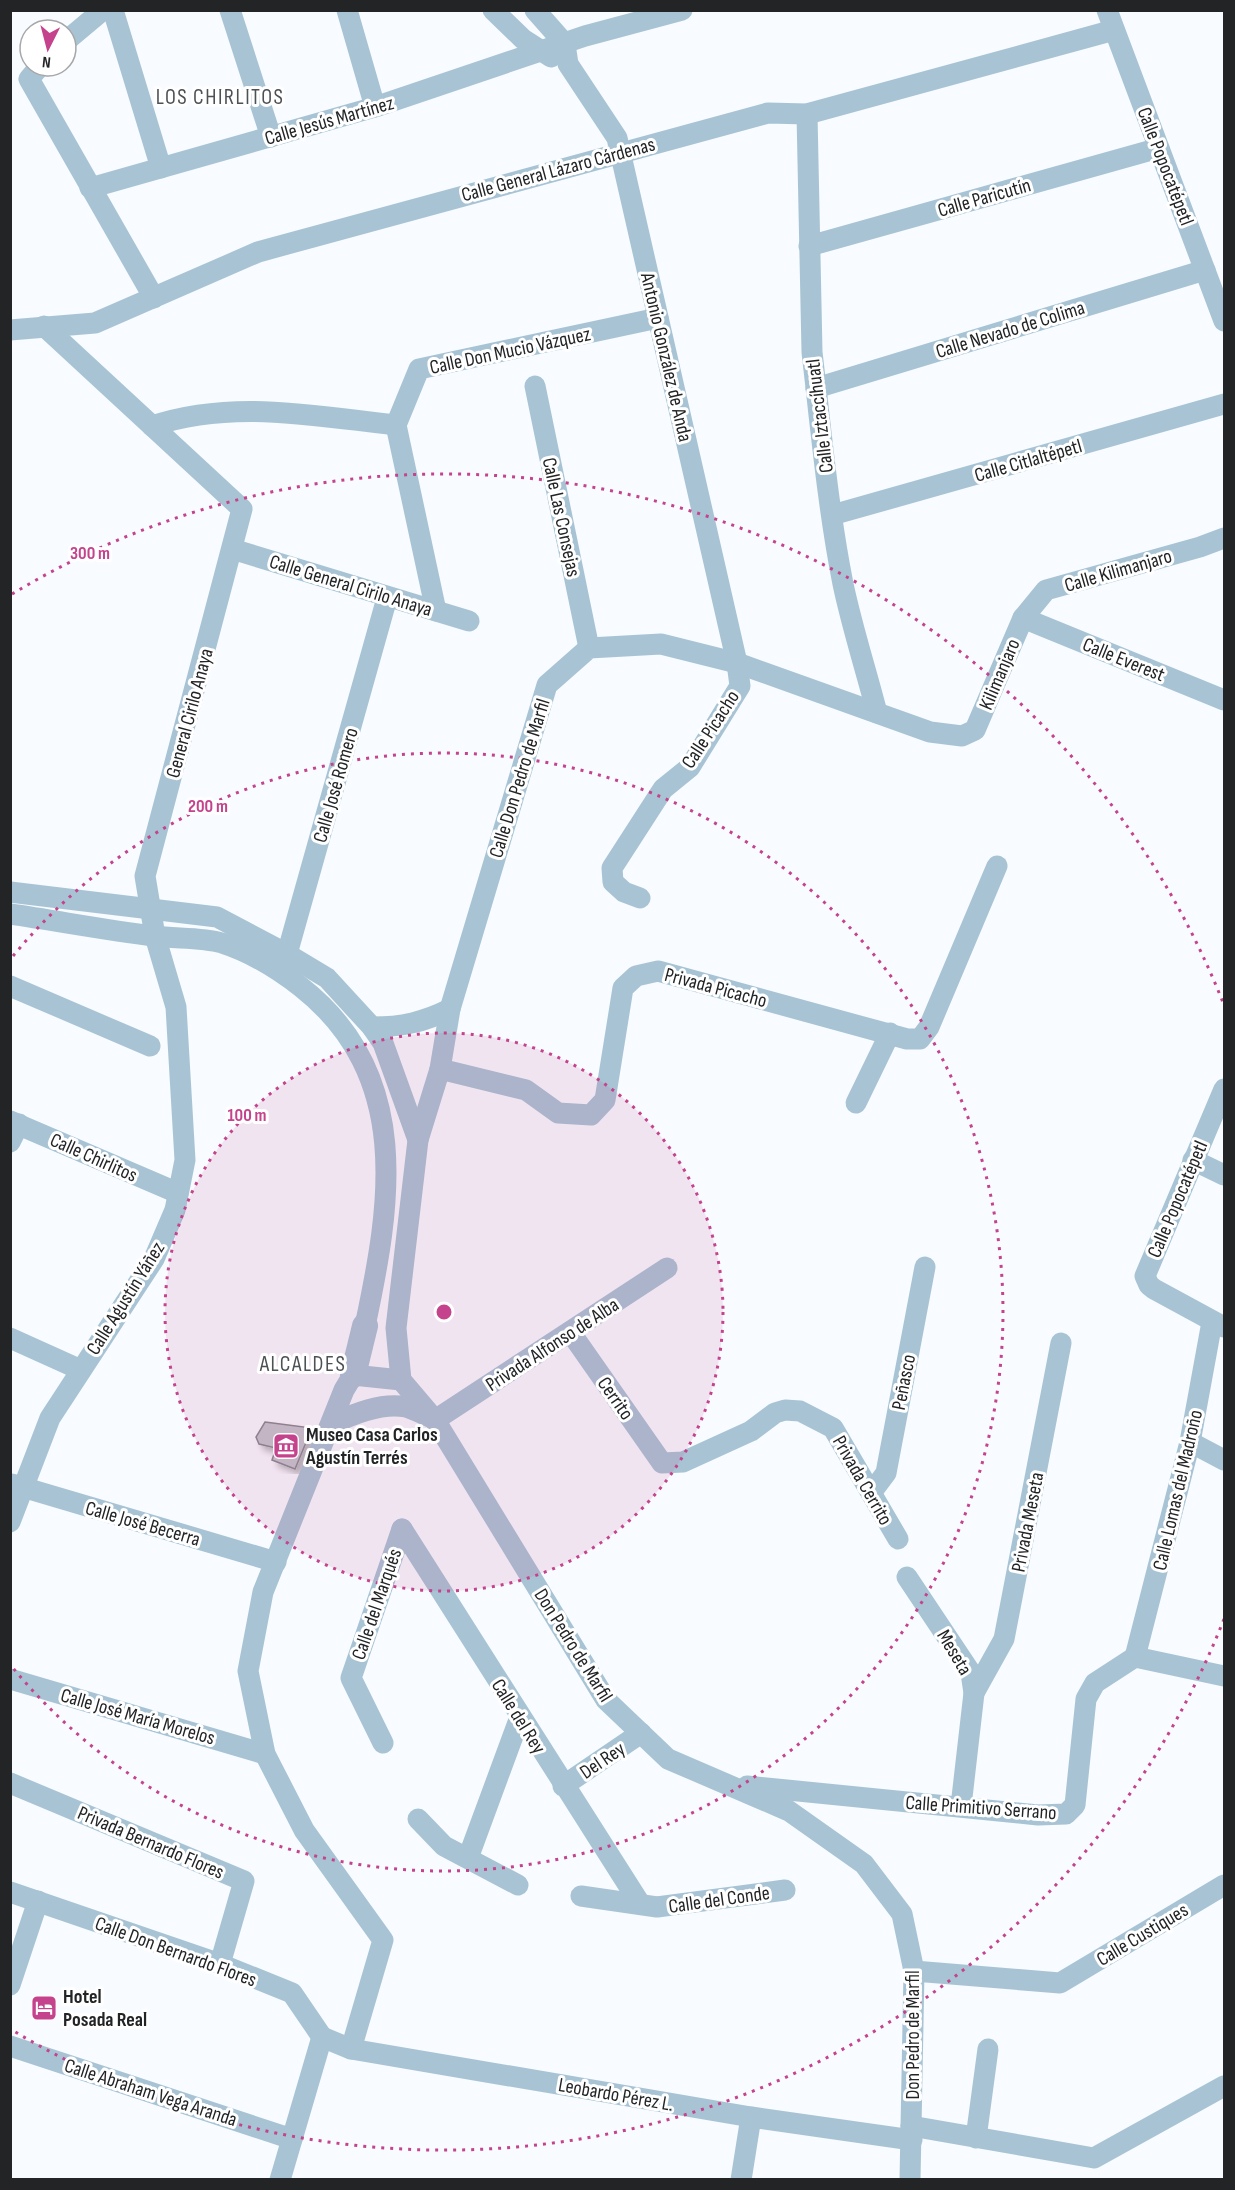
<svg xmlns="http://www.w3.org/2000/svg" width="1235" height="2190" font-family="'Sofia Sans Condensed',sans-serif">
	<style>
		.building { fill: #c3c5cc; stroke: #87898f; stroke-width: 1.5; filter: url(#shadow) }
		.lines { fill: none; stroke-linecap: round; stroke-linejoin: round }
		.minor { stroke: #a8c4d4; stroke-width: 21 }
		.tertiary { stroke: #a8c4d4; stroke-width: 26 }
		.ring { fill: none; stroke: #c4438c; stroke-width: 3; stroke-dasharray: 3 6 }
		.labels { text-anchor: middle; stroke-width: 6; stroke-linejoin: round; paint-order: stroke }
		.street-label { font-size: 20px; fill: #222426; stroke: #fff }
		.poi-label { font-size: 20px; font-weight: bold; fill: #222426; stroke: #fff; text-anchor: start }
		.quarter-label { font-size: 22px; letter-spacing: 1.5px; fill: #4c5156; stroke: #fff }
		.centre { fill: #c4438c; stroke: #fff; stroke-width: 3 }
		.ring-label { font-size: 18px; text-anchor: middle; font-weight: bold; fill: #c4438c; stroke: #fff; stroke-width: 6; stroke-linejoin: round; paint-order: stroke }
	</style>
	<defs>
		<filter id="shadow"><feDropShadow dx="5.5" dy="5.5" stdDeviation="3" flood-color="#0004"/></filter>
	</defs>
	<rect width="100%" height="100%" fill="#f8fbff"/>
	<path class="building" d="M265,1422L312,1428L295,1469L272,1460L276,1448L259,1444L256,1437Z"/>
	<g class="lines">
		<g class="minor">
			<path d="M113,10L161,168"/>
			<path d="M230,10L271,137"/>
			<path d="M347,10L375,107"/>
			<path d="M493,10L523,39L551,57"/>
			<path d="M535,10L565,44"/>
			<path d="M1107,10L1224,321"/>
			<path d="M66,41L103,10"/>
			<path d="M565,44L568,64L617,138L737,663L740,686L690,767L663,789L612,868L613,882L624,892L640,898"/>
			<path d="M40,66L29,79L154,298"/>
			<path d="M807,114L812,352C821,430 828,508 843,584C852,627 866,670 877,713"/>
			<path d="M90,188L375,107L585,36L682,10"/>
			<path d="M809,246L1159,148"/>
			<path d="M10,330L95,323L258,252L768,113L807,114L1114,30"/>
			<path d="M535,386L589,648"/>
			<path d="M816,388L1205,270"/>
			<path d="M396,425L419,369L658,318"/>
			<path d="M396,425L436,611"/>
			<path d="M152,426C233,399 314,416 396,425"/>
			<path d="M832,515L1224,404"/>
			<path d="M232,549L469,621"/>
			<path d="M1023,618L1224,700"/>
			<path d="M10,892L217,917L287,954L327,978L372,1027L383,1043L418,1140"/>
			<path d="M10,914C58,921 106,930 154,936C176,939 201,937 222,943C250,952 278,969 301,987C413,1075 391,1204 365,1326"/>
			<path d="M280,966L287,954L387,598"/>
			<path d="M10,986L150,1046"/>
			<path d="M372,1027C402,1027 424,1022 450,1009"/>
			<path d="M440,1069L526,1090L558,1113L591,1115L605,1100L623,988L636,976L658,971L907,1039H920L929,1027L997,866"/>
			<path d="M856,1103L890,1033"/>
			<path d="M10,1121L178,1193"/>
			<path d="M10,1142L19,1124"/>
			<path d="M1193,1160L1224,1175"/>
			<path d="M1224,1327L1154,1289L1149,1285L1145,1276L1224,1089"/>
			<path d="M571,1333L662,1463L683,1462L751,1431L775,1413L785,1410L800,1411L833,1428L898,1539"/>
			<path d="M10,1338L81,1370"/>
			<path d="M435,1420L667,1268"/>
			<path d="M332,1424C353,1414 382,1402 406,1407C414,1409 424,1415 432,1418"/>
			<path d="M1190,1442L1224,1460"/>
			<path d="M12,1484L276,1562"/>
			<path d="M871,1493L886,1473L925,1267"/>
			<path d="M10,1522L50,1418L154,1259L175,1210L185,1160L176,1007L155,936L145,876L242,509L44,326"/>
			<path d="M402,1529L639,1902"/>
			<path d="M907,1577L971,1673L974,1693L961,1806"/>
			<path d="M1135,1657L1190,1442L1212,1322"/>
			<path d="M10,1679L265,1754"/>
			<path d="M974,1693L1004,1639L1061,1343"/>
			<path d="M383,1743L351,1678L402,1529"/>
			<path d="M10,1783L244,1881L220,1964"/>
			<path d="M563,1786L641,1733"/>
			<path d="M747,1786L1038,1815L1066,1814L1075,1805L1086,1699L1095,1683L1135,1657L1224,1676"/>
			<path d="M418,1819L444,1846L518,1885"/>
			<path d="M468,1858L520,1717"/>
			<path d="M10,1892L220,1964L292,1993L322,2037"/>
			<path d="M581,1896L657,1907L785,1890"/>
			<path d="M914,1971L1060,1983L1224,1885"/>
			<path d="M10,1985L38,1901"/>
			<path d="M322,2037L351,2049L751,2117L912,2140"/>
			<path d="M10,2046L292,2139"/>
			<path d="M351,2049L383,1940L304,1830L265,1754L248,1671L263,1592L344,1390L353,1375L401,1380"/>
			<path d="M911,2126L1094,2158L1224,2086"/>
			<path d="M976,2138L988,2049"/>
			<path d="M280,2180L322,2037"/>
			<path d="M741,2180L751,2117"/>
			<path d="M910,2180L914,1971L902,1914L864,1864L789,1811L668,1759L606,1700L435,1420L401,1380L396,1328L418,1140L440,1069L450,1009L547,685L589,648L661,644L737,663L930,732L962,736L975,730L1023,618L1046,590L1200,547L1224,538"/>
		</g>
		<path class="tertiary" d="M353,1375L365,1326"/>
	</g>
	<circle cx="444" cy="1312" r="279" fill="#c4438c" fill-opacity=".12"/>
	<g class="ring">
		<circle cx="444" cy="1312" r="279"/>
		<path d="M13 956A559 559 0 1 1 13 1668"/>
		<path d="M1224 1619A838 838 0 0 1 12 2030M12 594A838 838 0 0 1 1224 1005"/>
	</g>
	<defs>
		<symbol id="museum-square" viewBox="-11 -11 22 22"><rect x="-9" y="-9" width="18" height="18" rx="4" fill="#c4438c" stroke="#fff"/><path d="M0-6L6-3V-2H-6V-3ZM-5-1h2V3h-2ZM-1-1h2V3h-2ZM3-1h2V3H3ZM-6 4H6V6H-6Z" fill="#fff"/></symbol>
		<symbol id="hotel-square" viewBox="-11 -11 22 22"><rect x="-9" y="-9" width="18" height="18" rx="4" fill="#c4438c" stroke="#fff"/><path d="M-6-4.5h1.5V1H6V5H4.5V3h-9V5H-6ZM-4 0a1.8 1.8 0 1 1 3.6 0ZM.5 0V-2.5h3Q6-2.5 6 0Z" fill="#fff"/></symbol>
	</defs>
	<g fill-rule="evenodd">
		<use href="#museum-square" x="271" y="1431" width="30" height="30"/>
		<use href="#hotel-square" x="29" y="1993" width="30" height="30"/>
	</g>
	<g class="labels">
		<g class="street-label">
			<text transform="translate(329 120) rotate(-16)" y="7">Calle Jesús Martínez</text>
			<text transform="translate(1166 166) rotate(69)" y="7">Calle Popocatépetl</text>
			<text transform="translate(558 169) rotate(-15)" y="7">Calle General Lázaro Cárdenas</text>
			<text transform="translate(984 197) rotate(-16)" y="7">Calle Paricutín</text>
			<text transform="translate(1010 329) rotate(-17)" y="7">Calle Nevado de Colima</text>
			<text transform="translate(510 350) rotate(-12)" y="7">Calle Don Mucio Vázquez</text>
			<text transform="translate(667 357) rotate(77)" y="7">Antonio González de Anda</text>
			<text transform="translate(819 416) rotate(-97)" y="7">Calle Iztaccíhuatl</text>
			<text transform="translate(1028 460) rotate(-16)" y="7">Calle Citlaltépetl</text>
			<text transform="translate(562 517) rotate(78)" y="7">Calle Las Consejas</text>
			<text transform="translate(1118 570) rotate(-16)" y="7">Calle Kilimanjaro</text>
			<text transform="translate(351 585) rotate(17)" y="7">Calle General Cirilo Anaya</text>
			<text transform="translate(1124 659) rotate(22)" y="7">Calle Everest</text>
			<text transform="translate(999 674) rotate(-67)" y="7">Kilimanjaro</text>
			<text transform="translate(189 713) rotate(-75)" y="7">General Cirilo Anaya</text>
			<text transform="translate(710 729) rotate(-57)" y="7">Calle Picacho</text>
			<text transform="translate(519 778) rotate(-73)" y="7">Calle Don Pedro de Marfil</text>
			<text transform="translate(335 785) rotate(-74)" y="7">Calle José Romero</text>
			<text transform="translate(716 987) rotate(15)" y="7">Privada Picacho</text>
			<text transform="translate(94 1157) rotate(24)" y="7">Calle Chirlitos</text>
			<text transform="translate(1177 1199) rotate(-67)" y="7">Calle Popocatépetl</text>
			<text transform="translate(125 1298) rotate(-58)" y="7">Calle Agustín Yáñez</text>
			<text transform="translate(552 1344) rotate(-33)" y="7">Privada Alfonso de Alba</text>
			<text transform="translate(903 1382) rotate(-79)" y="7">Peñasco</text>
			<text transform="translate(616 1398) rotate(55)" y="7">Cerrito</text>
			<text transform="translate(863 1480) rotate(60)" y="7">Privada Cerrito</text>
			<text transform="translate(1177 1490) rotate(-77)" y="7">Calle Lomas del Madroño</text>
			<text transform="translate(1027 1522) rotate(-79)" y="7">Privada Meseta</text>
			<text transform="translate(143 1523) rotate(16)" y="7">Calle José Becerra</text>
			<text transform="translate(376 1604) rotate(-71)" y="7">Calle del Marqués</text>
			<text transform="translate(574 1645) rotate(58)" y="7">Don Pedro de Marfil</text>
			<text transform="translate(955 1652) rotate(59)" y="7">Meseta</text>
			<text transform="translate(138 1716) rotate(16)" y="7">Calle José María Morelos</text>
			<text transform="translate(519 1716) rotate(58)" y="7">Calle del Rey</text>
			<text transform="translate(602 1760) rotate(-34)" y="7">Del Rey</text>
			<text transform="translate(981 1807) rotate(4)" y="7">Calle Primitivo Serrano</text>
			<text transform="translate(151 1842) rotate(23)" y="7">Privada Bernardo Flores</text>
			<text transform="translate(719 1899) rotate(-8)" y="7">Calle del Conde</text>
			<text transform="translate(1142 1934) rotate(-31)" y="7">Calle Custiques</text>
			<text transform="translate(176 1951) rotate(20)" y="7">Calle Don Bernardo Flores</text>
			<text transform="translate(912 2035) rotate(-90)" y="7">Don Pedro de Marfil</text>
			<text transform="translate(151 2092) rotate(18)" y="7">Calle Abraham Vega Aranda</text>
			<text transform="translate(616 2094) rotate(10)" y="7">Leobardo Pérez L.</text>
		</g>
		<g class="poi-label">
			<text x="306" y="1441">Museo Casa Carlos<tspan x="306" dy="23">Agustín Terrés</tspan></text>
			<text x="63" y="2003">Hotel<tspan x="63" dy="23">Posada Real</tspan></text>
		</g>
		<g class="quarter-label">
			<text x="220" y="104">LOS CHIRLITOS</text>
			<text x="303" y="1371">ALCALDES</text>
		</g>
	</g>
	<circle cx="444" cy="1312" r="9" class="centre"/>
	<g class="ring-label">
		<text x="90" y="559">300 m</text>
		<text x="208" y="812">200 m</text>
		<text x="247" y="1121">100 m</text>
	</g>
	<rect width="1235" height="2190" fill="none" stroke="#222426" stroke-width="24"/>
	<g transform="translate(48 48) rotate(186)"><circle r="28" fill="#ffffff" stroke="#a7a7a8" stroke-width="1.5"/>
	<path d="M0-4.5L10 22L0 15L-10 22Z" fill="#c4438c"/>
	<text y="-9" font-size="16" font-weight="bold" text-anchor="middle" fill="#222426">N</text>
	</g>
</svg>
